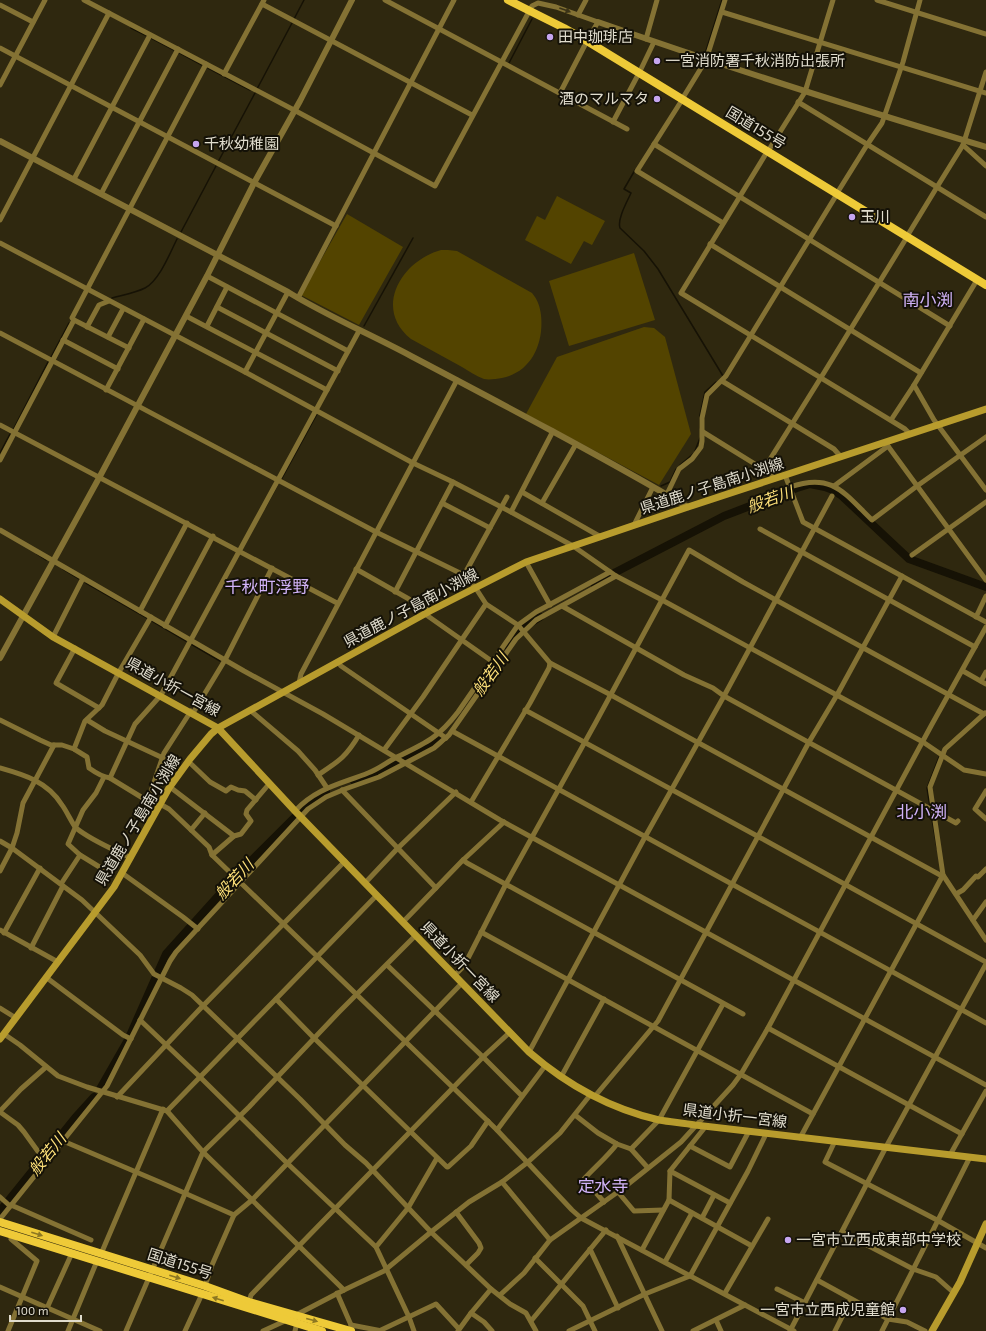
<svg xmlns="http://www.w3.org/2000/svg" width="986" height="1331" font-family="'Exo 2','Noto Sans JP',sans-serif">
	<style>
		.green { fill: #534400 }
		.lines { fill: none; stroke-linecap: round; stroke-linejoin: round }
		.stream { stroke: #161205; stroke-width: 1.5 }
		.river { stroke: #161205; stroke-width: 8 }
		.minor { stroke: #847234; stroke-width: 5 }
		.tertiary { stroke: #847234; stroke-width: 6 }
		.secondary { stroke: #b89c2d; stroke-width: 7 }
		.trunk { stroke: #eeca38; stroke-width: 8 }
		.oneway { fill: #3b3317 }
		.oneway2 { fill: #8c7722 }
		.poi-dot { fill: #c6a6f0; stroke: #141107; stroke-width: 1.5 }
		.labels { text-anchor: middle; stroke-width: 4; stroke-linejoin: round; paint-order: stroke }
		.poi-label { font-size: 15px; fill: #e0dccd; stroke: #141107; text-anchor: start }
		.street-label { font-size: 15px; fill: #e0dccd; stroke: #141107 }
		.water-label { font-size: 16px; font-style: italic; fill: #fcdf78; stroke: #141107 }
		.quarter-label { font-size: 17px; fill: #d1b3f8; stroke: #141107 }
	</style>
	<rect width="100%" height="100%" fill="#2f280f"/>
	<g class="green">
		<path d="M557,196L605,221L592,245L584,241L571,264L525,240L537,216L545,220Z"/>
		<path d="M347,214L403,247L359,325L301,295Z"/>
		<path d="M441,250H448L457,251L532,293C538,300 540,307 541,315C544,343 532,372 502,378C496,379 489,380 484,379C476,376 469,371 462,367C445,358 428,348 411,339C373,309 401,261 441,250Z"/>
		<path d="M634,253L655,320L569,346L549,281Z"/>
		<path d="M644,327L654,328L665,337L691,434L659,485L526,414L557,357Z"/>
	</g>
	<g class="lines">
		<g class="stream">
			<path d="M294,19L304,0"/>
			<path d="M131,28L147,36"/>
			<path d="M151,38L174,50"/>
			<path d="M178,52L202,65"/>
			<path d="M705,54L722,0"/>
			<path d="M509,63L532,19"/>
			<path d="M208,68L250,90"/>
			<path d="M257,89L292,23"/>
			<path d="M218,162L255,93"/>
			<path d="M635,170L624,189L631,193C627,202 617,219 620,228L644,251L658,269L723,376"/>
			<path d="M181,232L216,166"/>
			<path d="M112,298C123,295 135,293 145,288C159,281 170,253 177,239"/>
			<path d="M364,326L413,238"/>
			<path d="M50,359L69,323"/>
			<path d="M700,428V415L705,392L716,382"/>
			<path d="M13,430L48,362"/>
			<path d="M695,451L700,438"/>
			<path d="M0,453L10,434"/>
			<path d="M680,465L693,454"/>
			<path d="M281,480L317,414"/>
			<path d="M661,486L670,482L676,469"/>
			<path d="M265,508L278,484"/>
			<path d="M37,554L46,560"/>
			<path d="M63,569L81,580"/>
			<path d="M86,583L147,618"/>
			<path d="M152,621L186,641"/>
			<path d="M190,646L191,644L220,661"/>
			<path d="M930,807L927,788L939,757"/>
			<path d="M931,813L937,848"/>
		</g>
		<g class="river">
			<path d="M595,585L616,572L724,516L797,488L810,484L825,487L833,490L842,496L909,559L986,587"/>
			<path d="M508,646L522,628L540,617"/>
			<path d="M354,781L380,772L393,764L402,761L443,739"/>
			<path d="M100,1089L128,1040L166,954L238,874L309,803L322,793L326,791"/>
			<path d="M0,1211L75,1118L94,1097"/>
		</g>
		<g class="minor">
			<path d="M84,0L294,110L435,186L532,6L538,3L556,7L598,22L589,37"/>
			<path d="M385,0L627,129"/>
			<path d="M877,0L986,34"/>
			<path d="M262,4L472,115"/>
			<path d="M0,5L33,22"/>
			<path d="M722,12L986,93"/>
			<path d="M578,15L586,0"/>
			<path d="M646,39L657,0"/>
			<path d="M0,48L336,226"/>
			<path d="M641,69L654,42"/>
			<path d="M224,74L264,0"/>
			<path d="M0,85L45,0"/>
			<path d="M560,93L587,41"/>
			<path d="M684,96L706,60L725,0"/>
			<path d="M682,100L637,171L723,223"/>
			<path d="M798,102L986,217"/>
			<path d="M613,122L639,73"/>
			<path d="M654,144L950,326"/>
			<path d="M963,145L986,166"/>
			<path d="M770,148L805,92L833,0"/>
			<path d="M767,152L681,293L905,429L910,434"/>
			<path d="M74,179L150,35"/>
			<path d="M839,190L867,145L882,123L903,62L920,0"/>
			<path d="M101,194L178,49"/>
			<path d="M0,220L109,13"/>
			<path d="M909,233L937,187L963,145L986,72"/>
			<path d="M0,243L245,372L413,463L453,482L511,512L573,546L616,576L662,600L923,742L964,770L986,774"/>
			<path d="M710,244L921,373"/>
			<path d="M207,276L348,351"/>
			<path d="M298,298L454,0"/>
			<path d="M217,307L338,371"/>
			<path d="M186,316L327,390"/>
			<path d="M74,320L129,348"/>
			<path d="M207,326L227,287"/>
			<path d="M87,327L99,305L109,301"/>
			<path d="M0,333L376,532L464,575L475,587L486,604L518,625L550,663L611,695L942,876"/>
			<path d="M108,337L123,309"/>
			<path d="M63,340L118,369"/>
			<path d="M245,372L288,292"/>
			<path d="M722,381L834,449L841,457"/>
			<path d="M914,385L934,420L986,490"/>
			<path d="M106,390L144,319"/>
			<path d="M891,420L914,385L977,280"/>
			<path d="M0,425L337,603"/>
			<path d="M703,432L771,474L774,479"/>
			<path d="M885,442L986,580"/>
			<path d="M0,460L74,320L72,318L206,64"/>
			<path d="M764,469L825,371L907,237"/>
			<path d="M785,475L803,522L986,622"/>
			<path d="M834,486L888,446"/>
			<path d="M790,487C832,472 844,493 872,520L917,486L986,437"/>
			<path d="M522,492L601,537"/>
			<path d="M667,494L679,469L692,459L701,447L702,441V418L707,395L726,376L837,194"/>
			<path d="M442,503L490,528"/>
			<path d="M542,503L576,444"/>
			<path d="M511,512L553,431"/>
			<path d="M634,525L653,487"/>
			<path d="M760,529L975,647"/>
			<path d="M0,530L244,671L323,714L500,820L986,1085"/>
			<path d="M912,555L986,502"/>
			<path d="M526,562L550,605"/>
			<path d="M356,569L430,611"/>
			<path d="M464,575L507,497"/>
			<path d="M395,592L453,482"/>
			<path d="M562,606L684,675L713,688L724,696L956,823L958,821"/>
			<path d="M140,611L187,523"/>
			<path d="M425,614L493,662"/>
			<path d="M976,617L986,596"/>
			<path d="M165,626L213,536"/>
			<path d="M53,637L83,578"/>
			<path d="M75,648L56,683L99,708"/>
			<path d="M338,662L341,666L446,738"/>
			<path d="M963,671L986,684"/>
			<path d="M981,681L986,672"/>
			<path d="M299,683L301,674L457,380"/>
			<path d="M250,710L298,751L315,770L327,788"/>
			<path d="M525,710L759,837L986,962"/>
			<path d="M193,713L225,660L272,568"/>
			<path d="M985,713L945,749L930,787L943,875L986,940"/>
			<path d="M0,720L40,740L51,745H62L74,749L87,757L89,768C96,773 102,777 110,778L146,800L160,804L169,809L209,847L212,855L497,1130L572,1210L581,1218L794,1331"/>
			<path d="M87,720L105,731L163,758"/>
			<path d="M452,731L986,1023"/>
			<path d="M74,749L85,721L102,705L119,672L151,617"/>
			<path d="M384,750L423,697L486,604"/>
			<path d="M188,761L210,782L226,791L231,787L238,790L245,791L256,800"/>
			<path d="M0,768C25,775 48,782 62,805C66,810 73,825 76,828C92,841 113,849 131,858"/>
			<path d="M318,775C339,761 346,757 359,735"/>
			<path d="M104,777L96,793L83,810L68,844L80,855L106,871L117,851"/>
			<path d="M110,778L135,724L161,695L359,331"/>
			<path d="M170,787L234,836"/>
			<path d="M342,790L436,888"/>
			<path d="M986,791L975,809L986,819"/>
			<path d="M148,800L164,753L191,711"/>
			<path d="M471,802L530,703L549,668L550,663"/>
			<path d="M295,811C316,788 341,784 368,773C379,769 387,762 397,757C426,743 438,738 458,712L518,625L536,612L610,572"/>
			<path d="M191,830L205,813"/>
			<path d="M0,841L12,848L82,900L140,955L154,974L181,988L192,995L300,1099L345,1145L366,1163L431,1232L491,1289L510,1304L526,1313L536,1331"/>
			<path d="M212,855L234,836L241,834L251,821L246,814L247,810L269,784"/>
			<path d="M463,860L467,863L743,1014"/>
			<path d="M0,871L12,848L17,833L23,803L54,745"/>
			<path d="M122,873L183,917L198,929"/>
			<path d="M365,883L397,849L456,792"/>
			<path d="M61,884L80,855"/>
			<path d="M956,894L963,890L976,876L978,877L986,869"/>
			<path d="M973,920L986,902"/>
			<path d="M403,922L462,861L504,822"/>
			<path d="M0,930L58,962"/>
			<path d="M481,932L813,1114"/>
			<path d="M4,933L40,868"/>
			<path d="M31,948L63,886"/>
			<path d="M387,965L483,1057L522,1096"/>
			<path d="M455,975L464,966L506,884L596,722L689,550L743,582L984,714"/>
			<path d="M47,978L123,1035L131,1039"/>
			<path d="M276,999L314,1038L447,1167H448L471,1146L488,1121"/>
			<path d="M0,1008L16,1018"/>
			<path d="M140,1020L200,1077L287,1163L376,1247L409,1317L414,1331"/>
			<path d="M768,1028L962,1134"/>
			<path d="M4,1034L20,1045L58,1076L87,1087L167,1111L203,1152L344,1290"/>
			<path d="M529,1052L645,837L724,696L832,496"/>
			<path d="M561,1077L604,999"/>
			<path d="M595,1096L658,1021L809,742L837,695L902,576"/>
			<path d="M117,1097L199,1010L345,861"/>
			<path d="M0,1111L21,1089L46,1067"/>
			<path d="M167,1111L377,895"/>
			<path d="M0,1112L18,1125L24,1132L42,1157L47,1161"/>
			<path d="M575,1115L598,1133L617,1144L631,1149L648,1168"/>
			<path d="M497,1130L545,1066"/>
			<path d="M800,1138L943,875"/>
			<path d="M63,1141L162,1183L234,1215"/>
			<path d="M835,1141L825,1162L937,1220L986,1248"/>
			<path d="M690,1146L730,1167L749,1131"/>
			<path d="M631,1149L659,1120L723,1004"/>
			<path d="M950,1155L986,1091"/>
			<path d="M670,1171L730,1203"/>
			<path d="M502,1182L550,1240"/>
			<path d="M618,1192L634,1211L663,1210"/>
			<path d="M0,1197L10,1206"/>
			<path d="M669,1200L752,1246"/>
			<path d="M604,1202L584,1179C595,1167 607,1157 617,1144"/>
			<path d="M11,1205L91,1240"/>
			<path d="M456,1212L479,1243L481,1248L478,1253L466,1265"/>
			<path d="M702,1218L714,1195"/>
			<path d="M0,1219L107,1086L170,961L176,952L308,809L326,797L345,789L379,777L434,748L449,735L516,639L536,620L616,576"/>
			<path d="M842,1232L913,1269L936,1277L954,1293"/>
			<path d="M617,1236L662,1331"/>
			<path d="M376,1247L408,1208L437,1158"/>
			<path d="M590,1249L618,1308"/>
			<path d="M642,1250L669,1200L670,1171L706,1126"/>
			<path d="M101,1254L163,1109"/>
			<path d="M535,1258L583,1306L595,1331"/>
			<path d="M665,1262L692,1213"/>
			<path d="M817,1280L888,1319L907,1322L925,1331"/>
			<path d="M205,1286L212,1265L234,1215L252,1200L462,983"/>
			<path d="M0,1287L100,1331"/>
			<path d="M777,1289L805,1303"/>
			<path d="M337,1293L351,1325L352,1331"/>
			<path d="M725,1293L768,1219"/>
			<path d="M500,1295L524,1273L550,1240L622,1189L681,1142L733,1085L741,1074L768,1028L931,726L986,627"/>
			<path d="M249,1302L251,1295L483,1057L510,1032"/>
			<path d="M47,1308L72,1253"/>
			<path d="M471,1313L484,1322L492,1331"/>
			<path d="M296,1315L344,1290L384,1271L431,1232L469,1202L502,1182L528,1162L560,1133L591,1094"/>
			<path d="M716,1320L721,1331"/>
			<path d="M531,1321L606,1230"/>
			<path d="M351,1325L382,1331"/>
			<path d="M8,1331L37,1261L11,1239"/>
			<path d="M68,1331L97,1261"/>
			<path d="M126,1331L203,1152L249,1107L339,1012L416,935"/>
			<path d="M185,1331L202,1294"/>
			<path d="M263,1331L287,1320"/>
			<path d="M295,1331L297,1323"/>
			<path d="M379,1331L436,1304L459,1329"/>
			<path d="M458,1331L471,1313L491,1289"/>
			<path d="M569,1331L645,1294L690,1276L748,1171L766,1134"/>
			<path d="M693,1331L745,1305"/>
			<path d="M790,1331L886,1147L986,964"/>
			<path d="M835,1331L851,1299"/>
			<path d="M882,1331L970,1157"/>
		</g>
		<g class="tertiary">
			<path d="M598,22C726,67 856,108 986,147"/>
			<path d="M0,141L288,292C327,316 370,334 411,356C504,405 597,454 688,507"/>
			<path d="M0,658L99,478L207,276L254,183L300,101L352,0"/>
		</g>
		<g class="secondary">
			<path d="M0,599L53,637L218,728L295,811L529,1052C566,1084 611,1109 659,1120C671,1122 683,1123 695,1125L986,1159"/>
			<path d="M0,1039L114,887L169,788L190,759L211,734L218,728L430,611L526,562L688,507L986,409"/>
			<path d="M932,1331L960,1282L986,1224"/>
		</g>
		<g class="trunk">
			<path d="M508,0L564,28L587,41L986,285"/>
			<path d="M0,1222L205,1286L249,1302L351,1331"/>
			<path d="M0,1231L322,1331"/>
		</g>
	</g>
	<defs><path id="oneway-solid" d="M-6-.8H1V-3.2L6.5 0L1 3.2V.8H-6Z"/></defs>
	<use class="oneway" href="#oneway-solid" transform="translate(565 10) rotate(20)"/>
	<g class="oneway2">
		<use href="#oneway-solid" transform="translate(37 1234) rotate(18)"/>
		<use href="#oneway-solid" transform="translate(175 1277) rotate(18)"/>
		<use href="#oneway-solid" transform="translate(218 1299) rotate(-163)"/>
		<use href="#oneway-solid" transform="translate(312 1320) rotate(15)"/>
	</g>
	<g class="poi-dot">
		<circle cx="550" cy="37" r="4"/>
		<circle cx="657" cy="61" r="4"/>
		<circle cx="657" cy="99" r="4"/>
		<circle cx="196" cy="144" r="4"/>
		<circle cx="852" cy="217" r="4"/>
		<circle cx="788" cy="1240" r="4"/>
		<circle cx="903" cy="1310" r="4"/>
	</g>
	<g class="labels">
		<g class="poi-label">
			<text x="558" y="42">田中珈琲店</text>
			<text x="665" y="66">一宮消防署千秋消防出張所</text>
			<text x="649" y="104" text-anchor="end">酒のマルマタ</text>
			<text x="204" y="149">千秋幼稚園</text>
			<text x="860" y="222">玉川</text>
			<text x="796" y="1245">一宮市立西成東部中学校</text>
			<text x="895" y="1315" text-anchor="end">一宮市立西成児童館</text>
		</g>
		<g class="street-label">
			<text transform="translate(756 128) rotate(31)" y="5">国道155号</text>
			<text transform="translate(712 486) rotate(-18)" y="5">県道鹿ノ子島南小渕線</text>
			<text transform="translate(411 608) rotate(-28)" y="5">県道鹿ノ子島南小渕線</text>
			<text transform="translate(173 687) rotate(29)" y="5">県道小折一宮線</text>
			<text transform="translate(138 820) rotate(-59)" y="5">県道鹿ノ子島南小渕線</text>
			<text transform="translate(460 962) rotate(46)" y="5">県道小折一宮線</text>
			<text transform="translate(735 1116) rotate(7)" y="5">県道小折一宮線</text>
			<text transform="translate(180 1264) rotate(18)" y="5">国道155号</text>
		</g>
		<g class="water-label">
			<text transform="translate(770 499) rotate(-20)" y="6">般若川</text>
			<text transform="translate(490 674) rotate(-54)" y="6">般若川</text>
			<text transform="translate(234 879) rotate(-47)" y="6">般若川</text>
			<text transform="translate(47 1154) rotate(-51)" y="6">般若川</text>
		</g>
		<g class="quarter-label">
			<text x="928" y="306">南小渕</text>
			<text x="267" y="593">千秋町浮野</text>
			<text x="922" y="818">北小渕</text>
			<text x="603" y="1192">定水寺</text>
		</g>
	</g>
	<path d="M10 1315v6h71v-6" fill="none" stroke="#e0dccd" stroke-width="2"/>
	<text x="16" y="1315" font-size="12" fill="#e0dccd" stroke="#141107" stroke-width="3" paint-order="stroke">100 m</text>
</svg>
